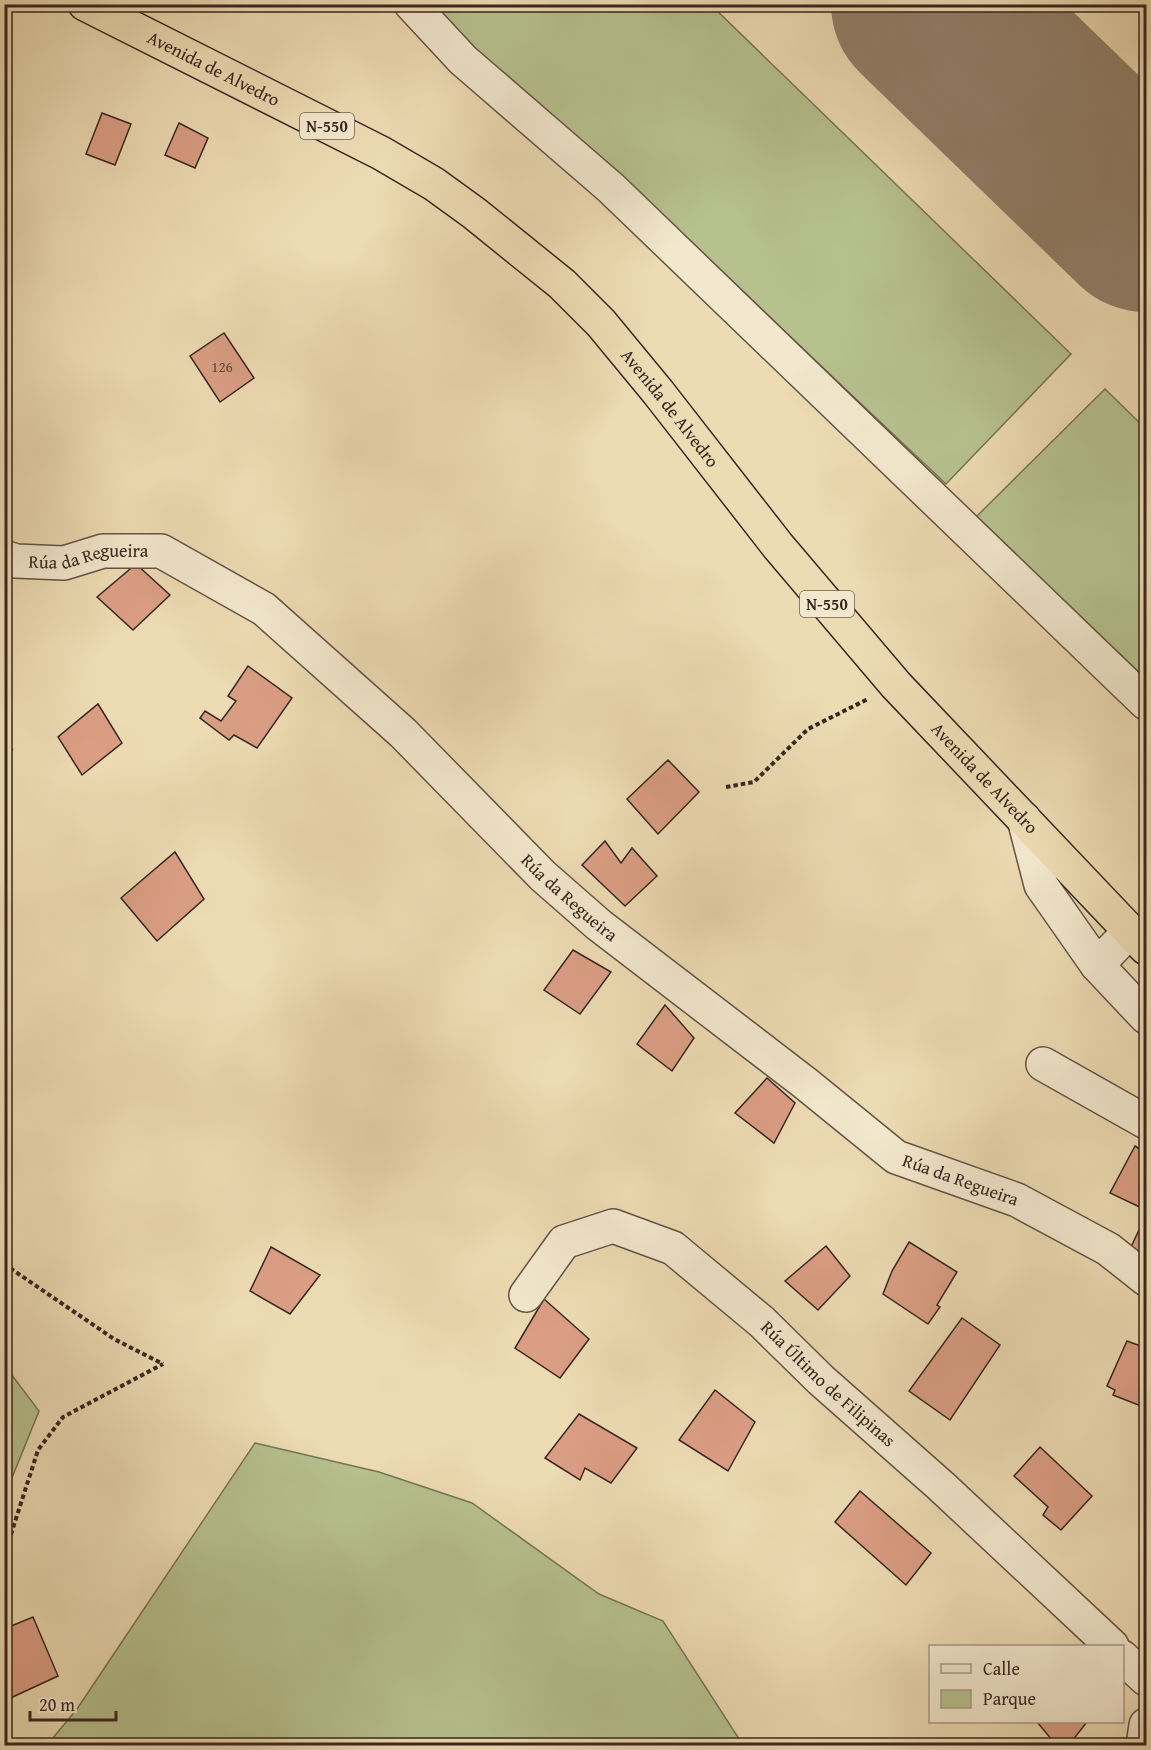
<svg xmlns="http://www.w3.org/2000/svg" width="1151" height="1750" font-family="'Gentium Book Plus',serif">
	<style>
		.green { fill: #b6c18e; stroke: #777457; stroke-width: 1.5 }
		.lines { fill: none; stroke-linecap: round; stroke-linejoin: round }
		.runway { stroke: #92806a; stroke-width: 192 }
		.building { fill: #da9e84; stroke: #382620; stroke-width: 1.5 }
		.minor-casing { stroke: #655345; stroke-width: 36 }
		.highway-casing { stroke: #382620; stroke-width: 36 }
		.path { stroke: #382620; stroke-width: 4; stroke-dasharray: 4.5 3; stroke-linecap: butt }
		.minor { stroke: #f3e8ce; stroke-width: 33 }
		.highway { stroke: #eddbb3; stroke-width: 33 }
		.labels { text-anchor: middle; stroke-width: 4.5; stroke-linejoin: round; paint-order: stroke }
		.number-label { font-size: 15px; fill: #604439 }
		.shield { fill: #f3e8ce; stroke: #706054; stroke-width: 1.5 }
		.shield-label { font-size: 16px; font-weight: bold; fill: #382620 }
		.street-label { font-size: 18px; fill: #382620; stroke: #f3e8ce }
	</style>
	<rect width="100%" height="100%" fill="#eddbb3"/>
	<filter id="stains"><feTurbulence type="fractalNoise" baseFrequency=".00333" numOctaves="4"/><feColorMatrix values="0 0 0 0 .2 0 0 0 0 .09 0 0 0 0 .02 0 0 0 .5 -.17"/></filter>
	<radialGradient id="worn" r=".72"><stop offset=".6" stop-color="#630" stop-opacity="0"/><stop offset="1" stop-color="#630" stop-opacity=".3"/></radialGradient>
	<g class="green">
		<path d="M432,5H711L1071,354L946,484L659,213L483,60Z"/>
		<path d="M1105,389L1146,429V680L976,517Z"/>
		<path d="M5,1366L39,1411L5,1495Z"/>
		<path d="M255,1443L379,1472L472,1503L599,1594L663,1621L743,1745H47L77,1709Z"/>
	</g>
	<g class="lines">
		<path class="runway" d="M927,4L1146,216"/>
	</g>
	<g class="building">
		<path d="M102,113L131,124L115,165L86,154Z"/>
		<path d="M179,123L208,138L195,168L165,155Z"/>
		<path d="M224,333L254,378L220,402L190,356Z"/>
		<path d="M136,564L170,595L133,630L97,597Z"/>
		<path d="M248,666L292,698L257,748L234,735L229,740L200,718L205,711L221,721L236,701L228,696Z"/>
		<path d="M98,704L122,743L82,775L58,737Z"/>
		<path d="M668,760L699,792L658,834L627,799Z"/>
		<path d="M605,841L621,863L632,848L657,876L625,906L582,865Z"/>
		<path d="M175,852L204,899L157,941L121,898Z"/>
		<path d="M573,950L611,972L580,1014L544,990Z"/>
		<path d="M665,1005L694,1038L672,1071L637,1044Z"/>
		<path d="M767,1078L795,1103L774,1143L735,1113Z"/>
		<path d="M1135,1146L1146,1153V1210L1110,1193Z"/>
		<path d="M1146,1215V1259L1131,1247Z"/>
		<path d="M909,1242L957,1272L937,1305L940,1307L928,1324L883,1294L892,1271Z"/>
		<path d="M826,1246L850,1276L818,1310L785,1281Z"/>
		<path d="M271,1247L320,1275L290,1314L250,1291Z"/>
		<path d="M544,1299L589,1339L560,1378L515,1348Z"/>
		<path d="M962,1318L1000,1345L950,1420L909,1391Z"/>
		<path d="M1127,1341L1146,1348V1408L1113,1395L1115,1390L1107,1386Z"/>
		<path d="M715,1390L755,1422L728,1471L679,1440Z"/>
		<path d="M579,1414L637,1448L611,1483L585,1468L580,1480L545,1458Z"/>
		<path d="M1040,1447L1092,1496L1061,1530L1043,1515L1048,1507L1014,1476Z"/>
		<path d="M860,1491L931,1553L906,1585L835,1522Z"/>
		<path d="M33,1617L58,1676L4,1701V1629Z"/>
		<path d="M1037,1722H1087L1068,1746H1057Z"/>
	</g>
	<g class="lines">
		<defs>
			<g id="minor">
				<path d="M411,4L463,60L611,188L1146,703"/>
				<path id="s1" d="M4,557L16,561L64,563L103,551H161L264,609L403,733L543,876L599,925L805,1083L896,1157L1017,1200L1108,1249L1146,1279"/>
				<path d="M1024,819L1041,885L1097,965L1146,1017"/>
				<path d="M1097,965L1130,931"/>
				<path d="M1043,1064L1146,1122"/>
				<path id="s2" d="M526,1295L564,1242L613,1226L673,1248L762,1322L821,1380L941,1486L1112,1646"/>
				<path d="M1122,1657L1146,1679"/>
				<path d="M1143,1746L1146,1725"/>
			</g>
			<g id="highway">
				<path id="s3" d="M85,4L381,153L434,184L474,213L562,284L601,323L658,392L778,546L896,685L1146,948"/>
			</g>
		</defs>
		<use href="#minor" class="minor-casing"/>
		<use href="#highway" class="highway-casing"/>
		<g class="path">
			<path d="M4,744L12,751"/>
			<path d="M726,787L754,782L808,729L868,699"/>
			<path d="M4,1264L114,1339L163,1364"/>
			<path d="M4,1556L38,1450L63,1417L163,1364"/>
		</g>
		<use href="#minor" class="minor"/>
		<use href="#highway" class="highway"/>
	</g>
	<g class="labels">
		<g class="number-label">
			<text x="222" y="372">126</text>
		</g>
		<g class="shield">
			<rect x="300" y="113" width="54" height="26" rx="4.5"/>
			<rect x="800" y="591" width="54" height="26" rx="4.5"/>
		</g>
		<g class="shield-label">
			<text x="327" y="132">N-550</text>
			<text x="827" y="610">N-550</text>
		</g>
		<g class="street-label">
			<text dy="6" stroke="none"><textPath href="#s3" startOffset="144">Avenida de Alvedro</textPath></text>
			<text dy="6" stroke="none"><textPath href="#s3" startOffset="720">Avenida de Alvedro</textPath></text>
			<text dy="6" stroke="none"><textPath href="#s1" startOffset="86">Rúa da Regueira</textPath></text>
			<text dy="6" stroke="none"><textPath href="#s3" startOffset="1206">Avenida de Alvedro</textPath></text>
			<text dy="6" stroke="none"><textPath href="#s1" startOffset="698">Rúa da Regueira</textPath></text>
			<text dy="6" stroke="none"><textPath href="#s1" startOffset="1184">Rúa da Regueira</textPath></text>
			<text dy="6" stroke="none"><textPath href="#s2" startOffset="387">Rúa Último de Filipinas</textPath></text>
		</g>
	</g>
	<rect width="1151" height="1750" fill="none" stroke="#eddbb3" stroke-width="24"/>
	<rect x="6" y="6" width="1139" height="1738" fill="none" stroke="#382620" stroke-width="3"/>
	<rect x="12" y="12" width="1127" height="1726" fill="none" stroke="#382620" stroke-width="1.5"/>
	<rect x="929" y="1645" width="195" height="78" fill="#f3e8ce" stroke="#a89a88" stroke-width="1.5"/>
	<rect x="941" y="1664" width="30" height="9" fill="#f3e8ce" stroke="#a89a88" stroke-width="1.5"/>
	<text x="983" y="1675" font-size="18" fill="#382620">Calle</text>
	<rect x="941" y="1690" width="30" height="18" fill="#b6c18e" stroke="#a89a88" stroke-width="1.5"/>
	<text x="983" y="1705" font-size="18" fill="#382620">Parque</text>
	<path d="M30 1711v9h86v-9" fill="none" stroke="#382620" stroke-width="3"/>
	<text x="39" y="1711" font-size="18" fill="#382620" stroke="#f3e8ce" stroke-width="4.5" paint-order="stroke">20 m</text>
	<rect width="100%" height="100%" filter="url(#stains)"/>
	<rect width="100%" height="100%" fill="url(#worn)"/>
</svg>
